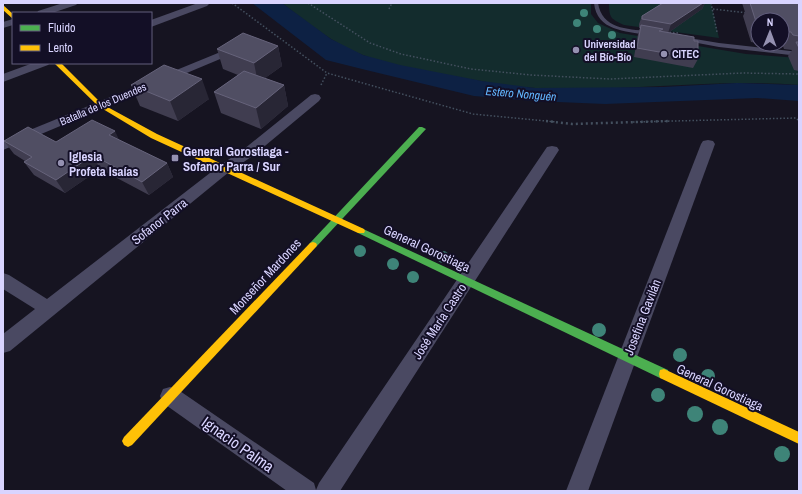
<svg xmlns="http://www.w3.org/2000/svg" width="802" height="494" font-family="'Archivo Narrow',sans-serif">
	<style>
		.green { fill: #132c2d }
		.water { fill: #0d2144 }
		.lines { fill: none; stroke-linecap: round; stroke-linejoin: round }
		.path-far1 { stroke: #44505f; stroke-width: 1.5; stroke-dasharray: 1.5 2; stroke-linecap: butt }
		.path { stroke: #44505f; stroke-width: 2.5; stroke-dasharray: 2 3; stroke-linecap: butt }
		.lane { fill: #4a4962; fill-rule: evenodd }
		.street { fill: #4a4962; fill-rule: evenodd }
		.fast { fill: #4caf50; fill-rule: evenodd }
		.slow { fill: #ffc107; fill-rule: evenodd }
		.tree { fill: #3e8478 }
		.wall { fill: #403d50 }
		.shaded-wall { fill: #282635 }
		.building { fill: #504e63; stroke: #66637b }
		.poi-dot { fill: #9591b1; stroke: #130f26; stroke-width: 1.5 }
		.labels { text-anchor: middle; stroke-width: 4; stroke-linejoin: round; paint-order: stroke }
		.far-poi-label { font-size: 11px; font-weight: bold; fill: #d9d4ff; stroke: #130f26; text-anchor: start }
		.far-street-label { font-size: 11px; fill: #d9d4ff; stroke: #130f26 }
		.far-water-label { font-size: 12px; font-style: italic; fill: #62b6ff; stroke: #130f26 }
		.poi-label { font-size: 13px; font-weight: bold; fill: #d9d4ff; stroke: #130f26; text-anchor: start }
		.street-label { font-size: 13px; fill: #d9d4ff; stroke: #130f26 }
		.near-street-label { font-size: 16px; fill: #d9d4ff; stroke: #130f26 }
	</style>
	<rect width="100%" height="100%" fill="#161421"/>
	<g class="green">
		<path d="M282,3H591V14L598,23L620,33L746,54L799,58V85C711,78 623,93 535,88C503,86 471,79 440,74C414,69 387,65 363,55C333,44 307,22 282,3Z"/>
		<path d="M609,3H711L719,38L624,25C611,19 609,18 609,3Z"/>
	</g>
	<path class="water" d="M252,3H282L331,39L363,55L400,65L482,81L535,88L663,87L737,83L799,85V101L757,98L605,104L534,101L474,96L366,70L326,60Z"/>
	<g class="lines">
		<g class="path-far1">
			<path d="M232,3L327,73L473,114L556,122"/>
			<path d="M308,3L370,43L401,54L471,69L531,75L610,79L743,73L799,74"/>
			<path d="M711,3L717,32"/>
			<path d="M389,9L392,3"/>
			<path d="M713,9L748,13"/>
			<path d="M666,32L679,33"/>
			<path d="M321,85L327,73"/>
			<path d="M633,122L796,118L799,121"/>
		</g>
		<path class="path" d="M546,121L572,124L670,121"/>
		<g class="lane">
			<path d="M594,3H598C602,29 627,29 648,31L651,33L648,35C625,31 597,31 594,3Z"/>
			<path d="M689,38L719,43L799,52V56L719,47L687,41L686,40Z"/>
		</g>
		<g class="street">
			<path d="M63,3H78L76,5L52,13H37L38,11Z"/>
			<path d="M198,3L209,4L207,6L151,27V20Z"/>
			<path d="M13,19V25L3,28V22Z"/>
			<path d="M240,44L245,47L244,49L3,150V141Z"/>
			<path d="M33,63H50L48,65L3,82V74Z"/>
			<path d="M315,94L319,95L321,98L319,101L254,155L229,172L10,351L3,353V334L35,309L3,289V273L9,275L47,299L219,166L244,149L311,95Z"/>
			<path d="M708,140L713,141L715,144L588,491H566L701,144L703,141Z"/>
			<path d="M552,146L557,147L559,150L340,491H287L163,403L160,396L163,389L170,387L177,389L314,483L316,490L319,483L547,147Z"/>
		</g>
		<g class="fast">
			<path d="M419,127H422L426,129L316,247H310L309,245L310,243Z"/>
			<path d="M361,228L668,370L669,374L668,378L664,379L660,378L358,233L357,231Z"/>
		</g>
		<g class="slow">
			<path d="M3,5L13,14V19L3,10Z"/>
			<path d="M54,63H61L102,104L157,134L364,229L365,231L364,233H358L151,138L98,106Z"/>
			<path d="M313,242L316,243L317,245L316,247L132,445L128,447L124,445L122,441L124,437L310,243Z"/>
			<path d="M664,369L799,432V444L660,378L659,374L660,370Z"/>
		</g>
	</g>
	<g class="tree">
		<circle cx="584" cy="13" r="4"/>
		<circle cx="577" cy="23" r="4"/>
		<circle cx="597" cy="29" r="4"/>
		<circle cx="612" cy="35" r="4"/>
		<circle cx="360" cy="251" r="6"/>
		<circle cx="443" cy="257" r="6"/>
		<circle cx="393" cy="264" r="6"/>
		<circle cx="413" cy="277" r="6"/>
		<circle cx="599" cy="330" r="7"/>
		<circle cx="680" cy="355" r="7"/>
		<circle cx="708" cy="376" r="7"/>
		<circle cx="658" cy="395" r="7"/>
		<circle cx="695" cy="414" r="8"/>
		<circle cx="720" cy="427" r="8"/>
		<circle cx="782" cy="454" r="8"/>
	</g>
	<g class="wall">
		<path d="M663,3H705L702,9L668,33L694,41L698,59L693,68L634,57L638,34L640,28H639V24L642,16Z"/>
		<path d="M742,3H799V71L794,70L788,56L792,50L784,49L783,46L764,44H782V20H758V43L751,42L743,16L745,12Z"/>
		<path d="M278,46L282,66L265,78L284,85L288,106L261,129L221,113L214,92L238,75L223,69L217,49Z"/>
		<path d="M131,85L209,99L178,121L140,106Z"/>
		<path d="M119,140L167,163L173,177L149,195L100,169L65,193L34,175L24,162L25,161L14,154L4,141L56,142Z"/>
	</g>
	<g class="shaded-wall">
		<path d="M703,3H705L702,9L668,33L671,24Z"/>
		<path d="M278,46L282,66L258,83L254,63Z"/>
		<path d="M202,79L209,99L178,121L170,101Z"/>
		<path d="M284,85L288,106L261,129L256,108Z"/>
		<path d="M115,131L121,144L109,135Z"/>
		<path d="M93,155L100,169L65,193L56,180Z"/>
		<path d="M167,163L173,177L149,195L142,182Z"/>
	</g>
	<g class="building">
		<path d="M663,3H703L671,24L642,19V16Z"/>
		<path d="M750,3H799V36L793,35L791,32L782,31V20H758V28Z"/>
		<path d="M641,25L663,29L659,31L694,37V41H698V59L637,48Z"/>
		<path d="M243,33L278,46L254,63L217,49Z"/>
		<path d="M796,42H799V48Z"/>
		<path d="M164,65L202,79L170,101L131,85Z"/>
		<path d="M244,71L284,85L256,108L214,92Z"/>
		<path d="M92,120L115,131L109,135L167,163L142,182L93,155L56,180L24,162L32,157L4,141L28,127L56,142Z"/>
	</g>
	<g class="poi-dot">
		<circle cx="576" cy="50" r="4"/>
		<circle cx="664" cy="54" r="4"/>
		<rect x="171" y="154" width="8" height="8" rx="2"/>
		<circle cx="61" cy="163" r="4"/>
	</g>
	<g class="labels">
		<g class="far-poi-label">
			<text x="584" y="48">Universidad<tspan x="584" dy="13">del Bío-Bío</tspan></text>
			<text x="672" y="58">CITEC</text>
		</g>
		<g class="far-street-label">
			<text transform="translate(103 104) rotate(-23)" y="4">Batalla de los Duendes</text>
		</g>
		<g class="far-water-label">
			<text transform="translate(521 94) rotate(5)" y="4">Estero Nonguén</text>
		</g>
		<g class="poi-label">
			<text x="183" y="156">General Gorostiaga -<tspan x="183" dy="15">Sofanor Parra / Sur</tspan></text>
			<text x="69" y="161">Iglesia<tspan x="69" dy="15">Profeta Isaías</tspan></text>
		</g>
		<g class="street-label">
			<text transform="translate(159 221) rotate(-38)" y="5">Sofanor Parra</text>
			<text transform="translate(427 248) rotate(25)" y="5">General Gorostiaga</text>
			<text transform="translate(265 276) rotate(-47)" y="5">Monseñor Mardones</text>
			<text transform="translate(642 317) rotate(-69)" y="5">Josefina Gavilán</text>
			<text transform="translate(439 321) rotate(-57)" y="5">José María Castro</text>
			<text transform="translate(720 387) rotate(25)" y="5">General Gorostiaga</text>
		</g>
		<g class="near-street-label">
			<text transform="translate(238 444) rotate(35)" y="6">Ignacio Palma</text>
		</g>
	</g>
	<rect width="802" height="494" fill="none" stroke="#d9d4ff" stroke-width="8"/>
	<rect x="12" y="12" width="140" height="52" fill="#130f26" stroke="#625e7d"/>
	<rect x="20" y="25" width="20" height="6" fill="#4caf50" stroke="#625e7d"/>
	<text x="48" y="32" font-size="12" fill="#d9d4ff">Fluido</text>
	<rect x="20" y="45" width="20" height="6" fill="#ffc107" stroke="#625e7d"/>
	<text x="48" y="52" font-size="12" fill="#d9d4ff">Lento</text>
	<g transform="translate(770 32) rotate(1)"><circle r="19" fill="#130f26" stroke="#625e7d"/>
	<path d="M0-3L7 15L0 10L-7 15Z" fill="#9591b1"/>
	<text y="-6" font-size="11" font-weight="bold" text-anchor="middle" fill="#d9d4ff">N</text>
	</g>
</svg>
